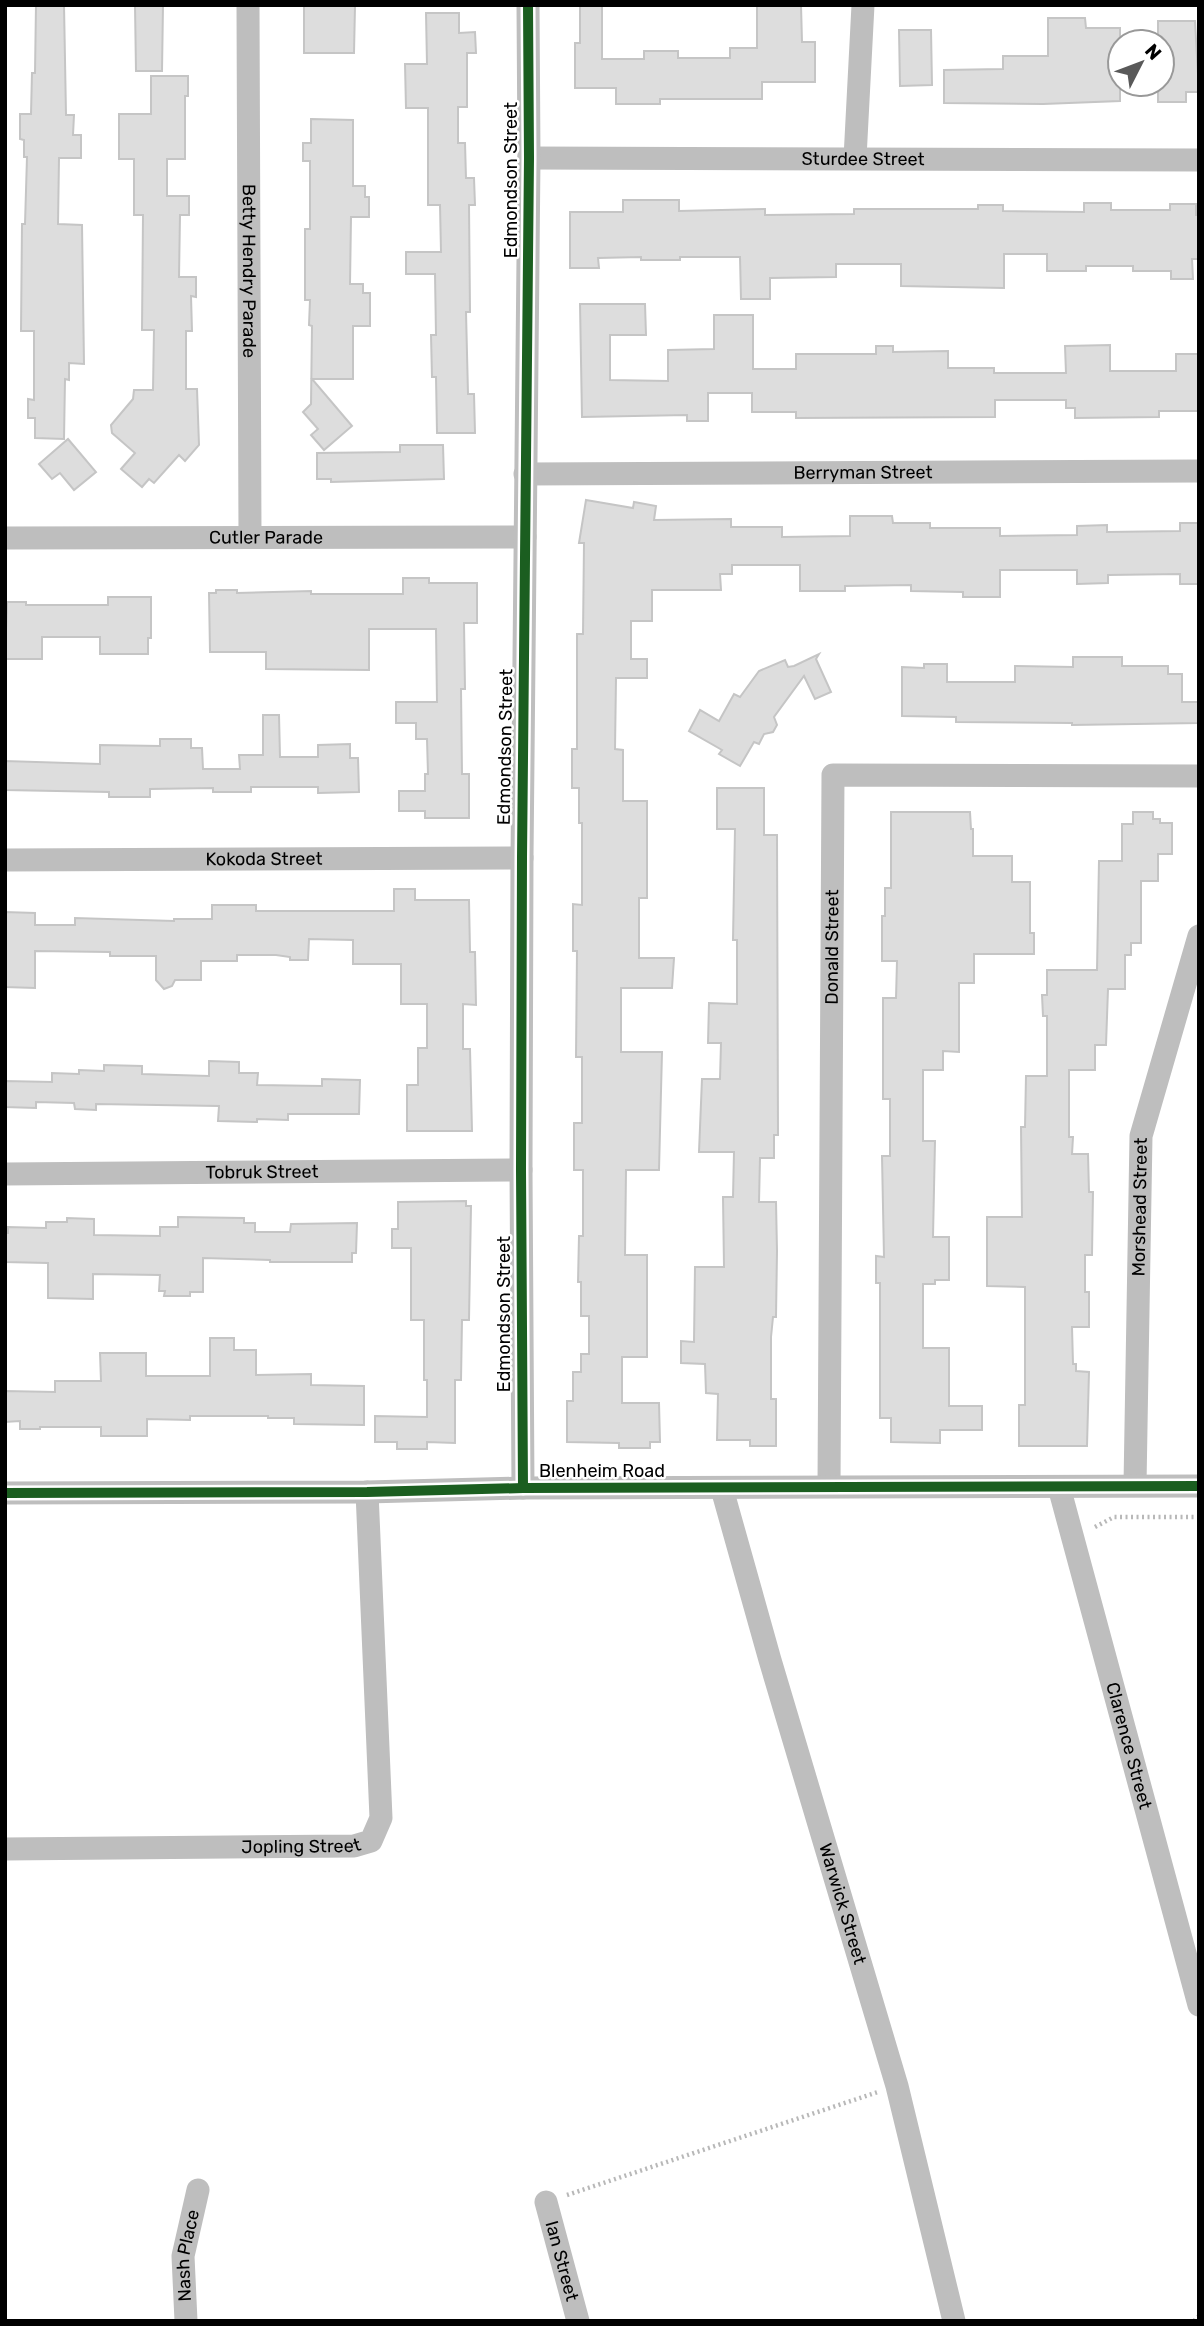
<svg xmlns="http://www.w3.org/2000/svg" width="1204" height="2326" font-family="Rubik,sans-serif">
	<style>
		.building { fill: #ddd; stroke: #c5c5c5; stroke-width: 2 }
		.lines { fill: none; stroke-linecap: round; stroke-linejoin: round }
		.path { stroke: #b8b8b8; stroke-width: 4.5; stroke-dasharray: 2 3.5; stroke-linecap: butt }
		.street { stroke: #bebebe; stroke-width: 23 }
		.cycleway-casing { stroke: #fff; stroke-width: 15 }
		.cycleway { stroke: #1b5e20; stroke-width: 10 }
		.labels { text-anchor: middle; stroke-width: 5; stroke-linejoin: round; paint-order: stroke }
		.street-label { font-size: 18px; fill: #000; stroke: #fff }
	</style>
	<rect width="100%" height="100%" fill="#fff"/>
	<g class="building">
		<path d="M36,5H64L66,115H74L73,135H81V158H59L58,224L82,225L84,364L69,363V380L65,379L64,439L35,438V418H28V399L34,400V331H21L22,224H25L27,157H24V140L20,139V114H31L32,73H35Z"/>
		<path d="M135,5H163L162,71H136Z"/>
		<path d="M304,5L355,6L354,53H304Z"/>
		<path d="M580,5H602V59H644V51H678V58H730V48H757V5H801L802,42H815V82H762V99H660V104H616V88H575V43H580Z"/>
		<path d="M426,13H459V33L475,32L476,53H467V107H458V143H465L466,178H474L475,205H469L470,312H466L468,394H474L475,433H437L436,377H432L431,335H436L435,274H406V252H441L440,205H428V108H406L405,64H427Z"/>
		<path d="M1048,18H1085L1086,28H1120V101L1043,104L944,103V70L1003,69V56H1048Z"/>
		<path d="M1158,21H1195L1199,92H1186V102H1158V84H1162V42H1158Z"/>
		<path d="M899,30H931L932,85L900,86Z"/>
		<path d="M151,76H188V96H185V159H167V196H189V215H180L179,277H196V297L191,296L192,331H186V389H197L199,445L185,461L179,455L154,483L149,479L142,487L121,469L135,453L112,433L111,425L133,399L134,390H153L154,330H142L143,215H134V159H119V114H151Z"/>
		<path d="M311,119L353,120V186H365V197H369V217H351L350,284H363V293H370V326H353V379H312L352,426L324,450L311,435L318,429L303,412L311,404L312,326L309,325L310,300H305V229H310V161H303V143H311Z"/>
		<path d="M623,200H679V211L765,209V215L854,214V209H978V205H1003V211L1084,212V203H1111V210H1170V204H1196V215H1199V259H1192L1193,279H1171V271H1133V266H1086V271H1047V254H1004V288L901,286V264H836V277L770,278V299H741L740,257H680V260H641V257L598,258L599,268H570V212H623Z"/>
		<path d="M580,304H645L646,335H610V380L668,381V350L714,349V315H753V369H796V354H876V346H893V352L948,351V368H994V373H1066L1065,346L1110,345V371H1176V354H1199V411H1159V417L1075,418V408H1066V400H995V417L796,418V412H752V393H708V421H687V415L582,417Z"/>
		<path d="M68,439L96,472L74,490L60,473L52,479L39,464Z"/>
		<path d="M400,445H443L444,479L331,482V479H317V453L400,452Z"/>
		<path d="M586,500L633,508L634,502L656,506L654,520L731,519V527H782V537L850,536V516H892L893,523H930V528H1000V536L1077,535V526L1107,525V532L1180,531V523H1199V584H1180V574L1108,575V583L1077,584V570H1000V597H963V592L911,591V585L845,586V591H800V565H732V574H720L721,590H652V621H631V659H647V678H616L615,749L623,750V801H647V898H639V958H674L672,988H621V1052H662L659,1170H626L625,1255H647V1357H622V1403H659L660,1442H650V1448H619V1443L567,1442V1401H573V1372H581V1354H589V1316H581V1282H578L579,1236H583V1170H574V1123H582V1057H576L577,951H573V904L582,905V823H579V788H572V749H577V634H583L584,543H579Z"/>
		<path d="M403,578H429V583H477V623H464L465,689H461L462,774H469V818H425V811H399V791H425V774H428L427,739H416V723H396V702H437L436,629H369V670L266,669V652H210L209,593H216V590H237V593L311,591V594H403Z"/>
		<path d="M108,597H151V638H148V654H100V637H42V659H5L7,602H26V605H108Z"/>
		<path d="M819,654L816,659L831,692L815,699L804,676L774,717L777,725L773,732L764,734L759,744L754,742L740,766L719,754L722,750L689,731L700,710L719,721L734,694L740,697L759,671L785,660L788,667L794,666Z"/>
		<path d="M1073,657H1122V666H1168V674H1182V702H1199V723L1072,725V723L956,722V717L902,716V667L924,668V664H947V682H1015V666L1073,667Z"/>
		<path d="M263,715H279L280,757H318V745L350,744V758H358L359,792L318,793V787H251V792H213V788L150,789V797H109V792L5,790V761L100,764V745L160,746V739H191V748H202L203,769H240L239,755H263Z"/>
		<path d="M717,788H764V835H777L778,1135H774V1158H760L759,1202H776L777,1251L776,1317H773L771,1337V1399H776V1446H750V1440H717L718,1394L706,1393L705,1364L681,1363V1341L694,1342L695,1267H724L723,1197H733L734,1152H699L702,1079H720L721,1043H708L709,1003L737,1004V940H733L735,829H717Z"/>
		<path d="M891,812H970L971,829H973V856H1012V882H1030V933H1034V954H974V983H959V1052L943,1051V1070H923V1141H935L933,1237H949V1280H935V1284H923V1348H949V1406H982V1430H940V1443L891,1442V1418H880V1283H876V1256L884,1257L882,1156H890V1099H883V998H896L897,961H882V916H885V888H891Z"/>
		<path d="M1133,812H1153V819H1160V823H1172V854H1158V881H1141V943H1131V955H1125V989H1108L1106,1045H1095V1070H1069V1137H1073L1072,1154H1088L1089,1192H1093L1092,1255H1085V1292H1089V1327H1072L1073,1364H1076V1371L1089,1372L1087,1446H1019V1405H1025V1287L987,1286V1217H1022L1021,1127H1025L1026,1076H1047V1016H1043L1042,995H1047V970H1097L1099,861H1122V824H1133Z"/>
		<path d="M394,889H415V900H469L470,952H475L476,1005L463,1004V1049H470L472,1131H407V1085H418V1048H427V1004H401V964H353V940L309,939L308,960H290V957L276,955H237V961H201V980H175L172,986L164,989L156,980V956H110V952L35,951V988L5,987V912L35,913V925H75V918L174,921V919H212V905H256V911H394Z"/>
		<path d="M209,1061L239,1062V1073H258L257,1085L322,1086V1079L360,1080L359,1114H288V1120L257,1119V1122L218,1121L219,1106L96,1104V1110L75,1109L74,1103L36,1102V1108L5,1107V1081L52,1082V1073L79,1074V1070L104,1071V1065L142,1066V1074L209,1076Z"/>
		<path d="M466,1201V1206H471L469,1320H462L461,1380H455V1443L427,1442V1449H397V1442H375V1416L427,1417V1380H424V1320H411V1248H392V1229H398V1202Z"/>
		<path d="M178,1217L244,1218V1223H255V1232H290L291,1224L357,1223L356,1253H352V1262H270V1260L203,1258V1292H190V1296H164L165,1291H159L160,1275L93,1274V1299L48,1298V1263L5,1262V1233H8V1227L46,1228V1222H67V1218L94,1219V1235L160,1236V1227H178Z"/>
		<path d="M210,1338H234V1350H256V1375L311,1374V1385L364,1386V1425L294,1424V1418H268V1416H190V1420L147,1419V1436H101V1427H40V1429H20V1421L5,1422V1391L55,1392V1381H101L100,1353H146V1376H210Z"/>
	</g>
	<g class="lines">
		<g class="path">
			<path d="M1095,1527L1114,1517H1199"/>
			<path d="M567,2195L878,2092"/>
			<path d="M1194,2321L1199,2316"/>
		</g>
		<g class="street">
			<path id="s1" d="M248,5L250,536"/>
			<path id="s2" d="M529,158L1199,160"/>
			<path d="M855,158L863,5"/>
			<path id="s3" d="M525,474L1199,471"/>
			<path id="s4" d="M5,538L525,537"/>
			<path id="s5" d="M5,860L522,858"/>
			<path id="s6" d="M5,1174L521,1170"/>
			<path id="s7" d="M1135,1485L1141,1136L1199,936"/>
			<path id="s8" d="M829,1486L833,775L1199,776"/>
			<path id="s9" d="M1059,1487L1199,2005"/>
			<path d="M523,1488L521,1170L522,858L529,158L528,5"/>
			<path id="s10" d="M722,1489L770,1660L897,2086L954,2321"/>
			<path d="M5,1493L367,1492L523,1488L1199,1486"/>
			<path id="s11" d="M5,1849L354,1846L371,1841L381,1818L367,1492"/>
			<path id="s12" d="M546,2202L578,2321"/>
			<path id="s13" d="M186,2321L183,2256L198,2190"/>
		</g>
		<defs>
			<g id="cycleway">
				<path d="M523,1488L521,1170L522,858L529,158L528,5"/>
				<path d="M5,1493L367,1492L523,1488L1199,1486"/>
			</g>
		</defs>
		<use href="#cycleway" class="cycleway-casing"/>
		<use href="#cycleway" class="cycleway"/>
	</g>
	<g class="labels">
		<g class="street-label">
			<text dy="6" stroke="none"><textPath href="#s2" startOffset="334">Sturdee Street</textPath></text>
			<text transform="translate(511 180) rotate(-90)" y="6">Edmondson Street</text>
			<text dy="6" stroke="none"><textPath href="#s1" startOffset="266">Betty Hendry Parade</textPath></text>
			<text dy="6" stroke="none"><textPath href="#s3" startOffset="338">Berryman Street</textPath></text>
			<text dy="6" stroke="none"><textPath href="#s4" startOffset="261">Cutler Parade</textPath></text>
			<text transform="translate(505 747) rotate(-89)" y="6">Edmondson Street</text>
			<text dy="6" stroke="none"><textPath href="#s5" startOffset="259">Kokoda Street</textPath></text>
			<text dy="6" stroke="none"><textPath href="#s8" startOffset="539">Donald Street</textPath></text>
			<text dy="6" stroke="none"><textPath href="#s6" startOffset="257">Tobruk Street</textPath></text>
			<text dy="6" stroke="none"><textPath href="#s7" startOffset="278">Morshead Street</textPath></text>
			<text transform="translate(504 1314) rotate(-90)" y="6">Edmondson Street</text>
			<text x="602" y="1477">Blenheim Road</text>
			<text dy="6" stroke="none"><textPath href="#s9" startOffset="268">Clarence Street</textPath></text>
			<text dy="6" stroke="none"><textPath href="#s11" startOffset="296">Jopling Street</textPath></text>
			<text dy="6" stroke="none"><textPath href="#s10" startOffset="432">Warwick Street</textPath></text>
			<text dy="6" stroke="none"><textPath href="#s13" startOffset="66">Nash Place</textPath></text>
			<text dy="6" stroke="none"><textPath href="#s12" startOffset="61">Ian Street</textPath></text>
		</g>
	</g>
	<rect width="1204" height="2326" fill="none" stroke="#000000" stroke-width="14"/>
	<g transform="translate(1141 63) rotate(48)"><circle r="33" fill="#ffffff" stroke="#999999" stroke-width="2"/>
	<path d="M0-5L12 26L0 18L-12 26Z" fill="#595959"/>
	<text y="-10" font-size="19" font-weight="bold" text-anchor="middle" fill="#000000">N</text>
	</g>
</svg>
